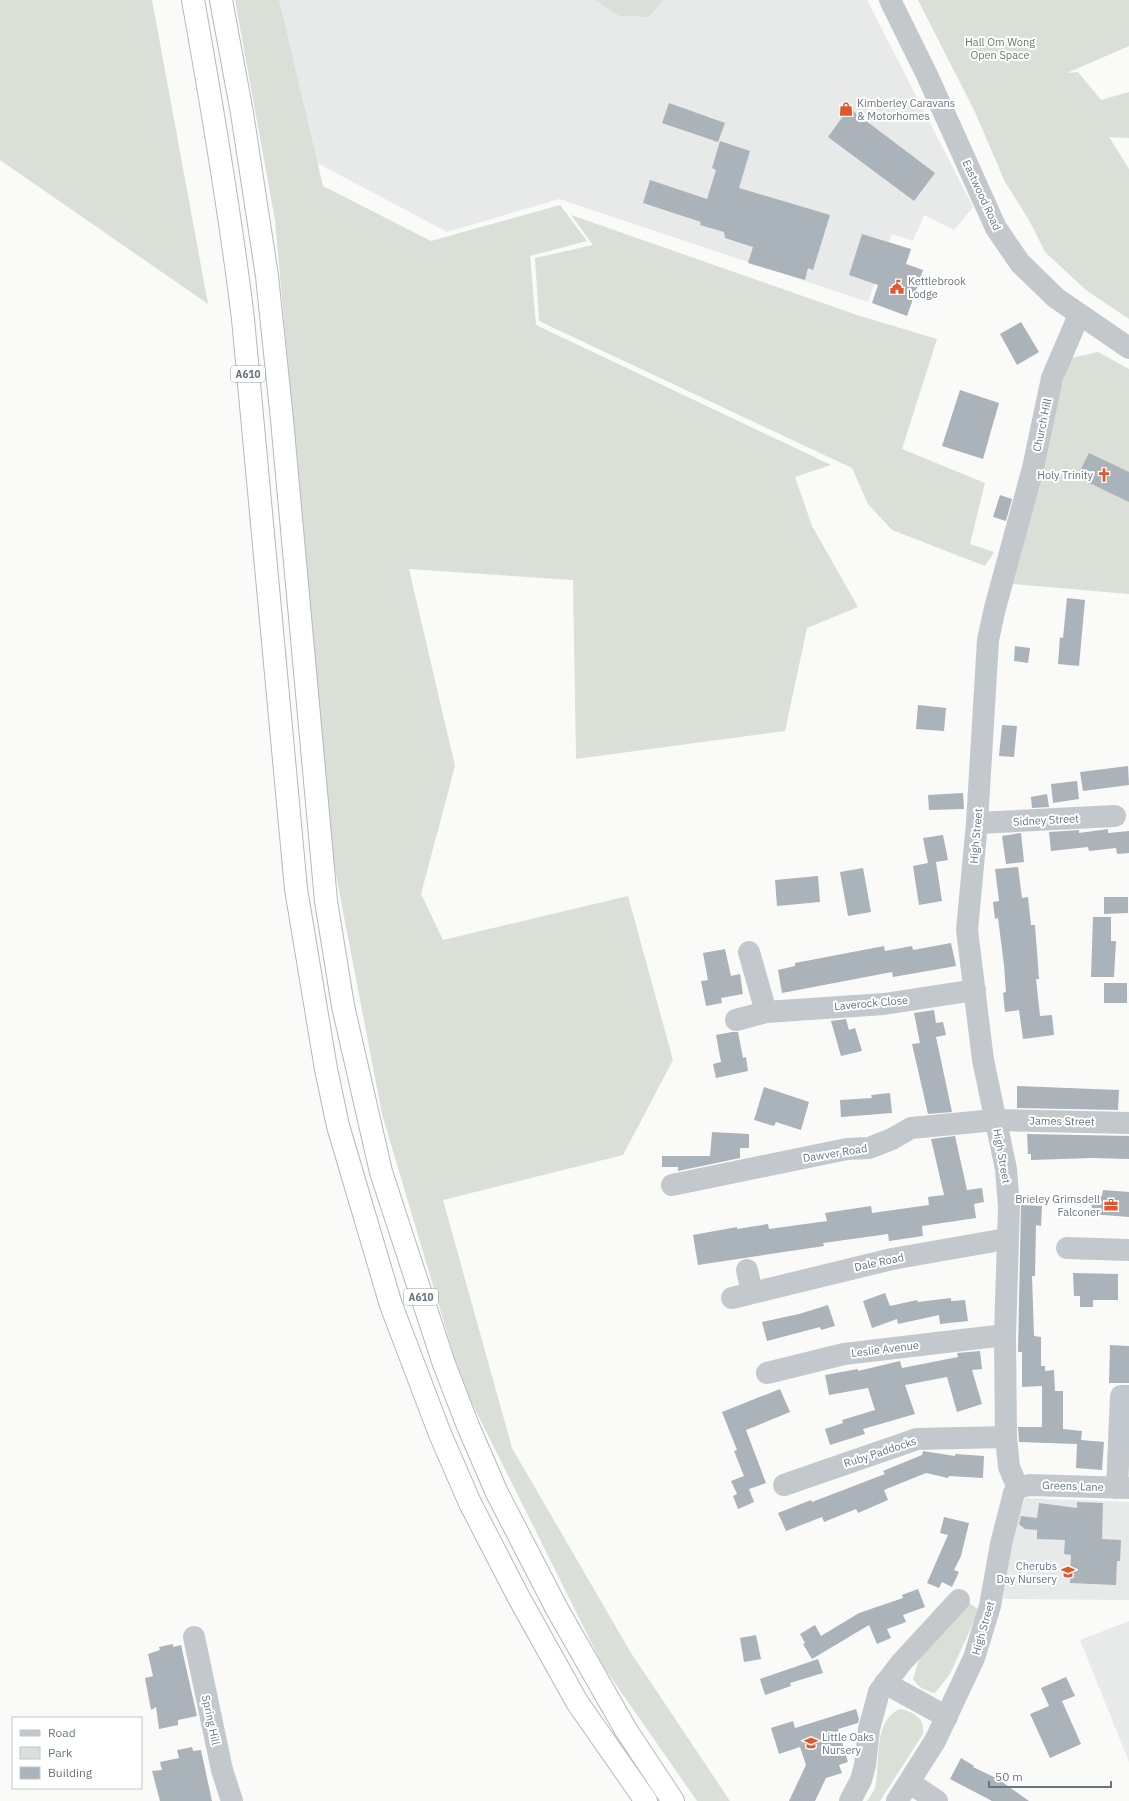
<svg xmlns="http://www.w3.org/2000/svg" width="1129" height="1801" font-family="'IBM Plex Sans',sans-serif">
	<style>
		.built { fill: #e8e9e9 }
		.green { fill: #dadfd7 }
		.building { fill: #aab3b9 }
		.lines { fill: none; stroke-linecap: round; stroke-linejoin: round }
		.highway-casing { stroke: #b4b9bd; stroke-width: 24 }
		.minor { stroke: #c3c8cc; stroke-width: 22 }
		.highway { stroke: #fff; stroke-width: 22 }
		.labels { text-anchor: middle; stroke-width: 4; stroke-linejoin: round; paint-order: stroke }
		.shield { fill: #fff; stroke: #939fa8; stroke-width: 1 }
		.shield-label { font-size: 10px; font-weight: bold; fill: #657683 }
		.park-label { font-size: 11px; fill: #687a64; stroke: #fff }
		.poi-label { font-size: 11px; fill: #657683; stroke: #fff; text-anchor: start }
		.street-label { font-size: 11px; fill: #657683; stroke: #fff }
	</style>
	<rect width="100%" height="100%" fill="#fafaf8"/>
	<g class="built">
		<path d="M279,0H595L619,16L649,17L664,0H867L973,207L954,230L924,215L913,241L892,234L868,302L559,199L447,232L304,156Z"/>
		<path d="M1025,1498L1129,1502V1600L1003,1599L1010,1546Z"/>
		<path d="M1129,1621V1762L1080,1640Z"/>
	</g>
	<g class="green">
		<path d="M0,0H152L208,304L0,160Z"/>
		<path d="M235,0H279L323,186L431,241L560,205L587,241L530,256L536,325L831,465L795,477L812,526L858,607L807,628L785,731L576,759L573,580L409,569L455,766L421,894L443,940L628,896L673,1060L623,1155L443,1200L512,1448L631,1653L730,1801H697L603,1666L462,1383L382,1114L331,849L275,220Z"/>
		<path d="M595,0H664L649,17L619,16Z"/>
		<path d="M918,0H1129V46L1067,73L1078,72L1101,100L1129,92V138L1109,137L1129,169V319L1086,290L1045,252L1029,220L1005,182L975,112Z"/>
		<path d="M571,215L857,315L937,339L902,449L985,483L970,544L994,552L985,566L892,530L868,504L852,468L539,321L535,258L593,245Z"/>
		<path d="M1098,352L1129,369V594L1013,584L1058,396L1071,358Z"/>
		<path d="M968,1602L979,1610L950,1674L935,1693C925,1691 918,1687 913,1679L920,1656Z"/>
		<path d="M900,1709C914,1712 925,1718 923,1734L880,1801H867C870,1797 873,1792 875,1788C881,1763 872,1721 900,1709Z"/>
	</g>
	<g class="building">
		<path d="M669,103L725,123L718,142L662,123Z"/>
		<path d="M849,108L935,173L914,201L828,137Z"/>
		<path d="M720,141L750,151L739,188L830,215L813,270L808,268L805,280L748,263L753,247L725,238L724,232L700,225L701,222L643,203L650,180L707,199L716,170L712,168Z"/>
		<path d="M862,234L911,249L906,264L923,270L907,316L872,303L878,285L849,275Z"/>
		<path d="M1021,322L1039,352L1017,365L1000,334Z"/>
		<path d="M960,390L999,403L983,459L942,446Z"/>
		<path d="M1089,453L1129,472V502L1077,477Z"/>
		<path d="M1000,495L1012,499L1006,521L993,517Z"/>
		<path d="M1067,598L1085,600L1079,666L1058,664L1060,637L1063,638Z"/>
		<path d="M1015,646L1030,648L1028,663L1014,661Z"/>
		<path d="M918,705L946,708L944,731L916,729Z"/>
		<path d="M1002,725L1017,726L1014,757L999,756Z"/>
		<path d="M1128,766L1129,785L1083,791L1080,772Z"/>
		<path d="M1077,781L1079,799L1053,803L1051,784Z"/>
		<path d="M963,793L964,809L929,810L928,795Z"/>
		<path d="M1047,794L1049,807L1032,808L1031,797Z"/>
		<path d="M1108,829V833L1129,831V853L1117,854L1116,848L1089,851L1088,847L1051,851L1049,832L1079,830V833Z"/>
		<path d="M1021,833L1024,862L1006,864L1002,836Z"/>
		<path d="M943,835L948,860L936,862L942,901L919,905L913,866L928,863L923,838Z"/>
		<path d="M1018,867L1022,898L1028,897L1031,925H1035L1039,979H1036L1040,1016L1052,1015L1054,1035L1023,1039L1019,1010L1005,1012L1003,993L1006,992L1004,965L998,918L995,919L993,902L999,901L995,869Z"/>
		<path d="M863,868L871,912L848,916L840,872Z"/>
		<path d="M818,876L820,902L777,906L775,880Z"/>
		<path d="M1104,897H1128V913L1104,914Z"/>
		<path d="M1093,917H1111V941H1116L1114,977H1091Z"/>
		<path d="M951,943L956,966L893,977L892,972L782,993L778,970L795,966V963L884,946L885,951L912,946L913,950Z"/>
		<path d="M725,949L731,976L740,974L743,994L721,998L722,1003L706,1006L701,981L708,980L703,953Z"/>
		<rect x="1104" y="983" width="23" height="20"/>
		<path d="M934,1010L936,1023L943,1022L946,1035L936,1037L952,1112L928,1114L912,1044L920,1043L914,1013Z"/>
		<path d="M846,1019L849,1030L855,1028L862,1051L841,1056L831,1021Z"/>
		<path d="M732,1032H738L743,1058L746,1057L748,1071L716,1078L713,1064L721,1062L716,1035Z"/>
		<path d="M1017,1086L1119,1090L1118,1110L1017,1108Z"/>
		<path d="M764,1087L809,1102L801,1130L776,1122L774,1126L754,1120Z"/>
		<path d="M890,1093L892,1113L841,1117L840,1100L872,1098L871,1095Z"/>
		<path d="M712,1132L749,1134V1148H740V1158L678,1171V1167H662V1156H710Z"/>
		<path d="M1027,1134L1129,1136V1159L1093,1158L1031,1160V1154H1028Z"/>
		<path d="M955,1136L967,1190L982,1188L984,1202L974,1204L976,1218L922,1226L923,1236L889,1241L888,1234L823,1243L824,1246L698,1265L693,1235L737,1227V1229L768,1224L769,1229L827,1221L825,1213L871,1206L872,1213L929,1205L928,1197L944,1195L931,1139Z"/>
		<path d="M1103,1190L1129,1192V1217L1091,1214L1093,1196H1102Z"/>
		<path d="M1021,1205L1042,1206L1041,1226L1036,1225L1035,1276H1032L1034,1336L1041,1337V1366H1045V1371L1054,1370L1055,1391H1063V1429L1082,1431L1081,1440L1104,1442L1102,1470L1076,1468L1077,1444L1019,1442L1018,1427H1042V1386L1022,1387V1352H1018Z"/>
		<path d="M1073,1273L1118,1274V1300H1093V1307H1080V1296H1074Z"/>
		<path d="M885,1293L890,1306L917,1300L918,1302L951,1298V1301L965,1300L968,1321L940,1324L939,1315L898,1324L897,1319L872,1328L863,1301Z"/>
		<path d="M828,1305L835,1326L821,1330L820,1327L767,1341L762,1322L799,1314Z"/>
		<path d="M1110,1345L1129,1346V1383H1109Z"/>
		<path d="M980,1351L982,1369L972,1370L982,1404L957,1412L947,1377L905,1385L915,1414L863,1429L865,1434L830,1445L825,1429L843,1423L842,1420L875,1410L868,1388L829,1395L825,1375L858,1369V1371L900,1361L902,1368L958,1357L957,1353Z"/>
		<path d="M780,1389L790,1412L746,1430L766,1483L749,1489L754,1502L738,1509L733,1496L737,1494L731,1481L744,1476L734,1451L737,1450L722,1412Z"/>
		<path d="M923,1451L955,1456V1454L984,1456L983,1478L949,1476L948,1478L926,1473L884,1490L888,1500L858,1513L856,1509L824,1522L822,1517L786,1531L778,1513L811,1500L812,1502L885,1474L883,1471L922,1455Z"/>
		<path d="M1077,1502L1103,1503L1102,1539L1121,1540L1120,1561H1117L1116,1585L1070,1583L1071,1555L1064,1554L1065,1540L1037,1539V1530L1025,1529L1019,1524L1021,1516L1037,1518L1039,1503L1077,1508Z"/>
		<path d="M944,1517L969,1523L961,1556L954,1570L959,1572L952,1587L942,1582L939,1588L927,1583L948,1535L940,1533Z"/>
		<path d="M918,1589L925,1607L903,1615L906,1622L887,1629L891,1638L877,1644L869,1625L812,1659L803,1644L805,1643L800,1634L815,1625L821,1636L859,1613L903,1598L902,1595Z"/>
		<path d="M756,1635L761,1659L744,1662L740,1638Z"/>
		<path d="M173,1644V1647L181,1645L197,1716L178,1720V1725L159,1729L156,1707L151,1710L145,1678L153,1676L148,1654L160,1650L159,1647Z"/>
		<path d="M818,1659L823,1673L790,1683L791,1686L765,1695L760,1679Z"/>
		<path d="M1066,1677L1075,1696L1062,1701L1081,1744L1050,1758L1030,1714L1049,1706L1041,1688Z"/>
		<path d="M856,1709L859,1719L858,1723L838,1729L848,1762L839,1765L842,1773L826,1778L815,1801H789L806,1765L800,1747L779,1754L771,1728L793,1721L795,1728Z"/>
		<path d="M192,1747L193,1751L201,1750L212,1801H160L152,1771L162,1770L160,1762L179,1758L177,1750Z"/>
		<path d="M961,1758L974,1766L973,1767L998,1779L1029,1801H992L950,1779Z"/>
	</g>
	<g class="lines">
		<defs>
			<g id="highway">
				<path d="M193,0C212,106 230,212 243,319L296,889L326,1069L338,1126L391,1305L440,1434L470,1503L518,1596L577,1702L646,1801"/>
				<path d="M221,0L242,113L267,276L282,420L326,901L343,1006L381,1172L444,1364L468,1426L497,1493L557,1609L626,1730L673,1801"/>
			</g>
		</defs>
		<use href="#highway" class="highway-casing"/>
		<g class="minor">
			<path d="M890,0L927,75L996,228L1020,263L1056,298L1129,348"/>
			<path d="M977,823L1115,816"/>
			<path d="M749,952L766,1012"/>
			<path d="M736,1020L766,1012L884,1004L975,990"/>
			<path d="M672,1185L847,1149L869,1148L892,1139L911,1128L995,1120L1129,1123"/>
			<path d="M1067,1248L1129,1250"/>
			<path d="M747,1270L752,1292"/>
			<path d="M732,1298L892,1259L1006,1239"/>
			<path d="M767,1373L844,1354L1005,1335"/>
			<path d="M784,1485L917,1439L1006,1437"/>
			<path d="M1018,1488L1009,1467L1006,1437L1005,1335L1009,1207L1006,1169L983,1060L967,930L977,823L988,640L995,608L1033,468L1052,378L1079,315"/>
			<path d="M1117,1488L1121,1396H1129"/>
			<path d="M194,1637L222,1770L232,1801"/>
			<path d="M885,1683L947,1717"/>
			<path d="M910,1783L937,1801"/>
			<path d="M850,1801L861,1780L865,1765L869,1729L879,1692L901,1663L959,1600"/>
			<path d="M897,1801L935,1741L974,1658L990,1606L1001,1544L1014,1493L1018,1488L1029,1485L1129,1488"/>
		</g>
		<use href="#highway" class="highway"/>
	</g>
	<defs>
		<symbol id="shop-bare" viewBox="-9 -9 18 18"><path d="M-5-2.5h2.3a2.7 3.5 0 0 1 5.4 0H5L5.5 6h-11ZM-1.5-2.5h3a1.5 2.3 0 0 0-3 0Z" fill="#e4572e" stroke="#fff" stroke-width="2.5" paint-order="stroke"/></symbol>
		<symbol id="civic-bare" viewBox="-9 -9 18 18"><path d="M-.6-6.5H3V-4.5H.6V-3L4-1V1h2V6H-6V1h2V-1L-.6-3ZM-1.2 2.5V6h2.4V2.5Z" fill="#e4572e" stroke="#fff" stroke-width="2.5" paint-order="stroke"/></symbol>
		<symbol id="church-bare" viewBox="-9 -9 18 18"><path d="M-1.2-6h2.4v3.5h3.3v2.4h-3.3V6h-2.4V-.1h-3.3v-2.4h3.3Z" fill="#e4572e" stroke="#fff" stroke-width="2.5" paint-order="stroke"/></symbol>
		<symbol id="office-bare" viewBox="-9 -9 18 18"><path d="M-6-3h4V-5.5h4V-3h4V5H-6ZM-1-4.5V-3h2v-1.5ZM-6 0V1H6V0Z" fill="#e4572e" stroke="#fff" stroke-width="2.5" paint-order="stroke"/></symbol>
		<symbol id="school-bare" viewBox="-9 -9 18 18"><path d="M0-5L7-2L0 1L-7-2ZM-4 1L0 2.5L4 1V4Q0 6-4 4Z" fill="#e4572e" stroke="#fff" stroke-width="2.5" paint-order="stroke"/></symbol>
	</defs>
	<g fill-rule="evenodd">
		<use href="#shop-bare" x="836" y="99" width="20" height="20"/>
		<use href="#civic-bare" x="887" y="277" width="20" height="20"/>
		<use href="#church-bare" x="1094" y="465" width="20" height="20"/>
		<use href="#office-bare" x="1101" y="1195" width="20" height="20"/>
		<use href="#school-bare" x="1058" y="1562" width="20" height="20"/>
		<use href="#school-bare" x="801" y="1733" width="20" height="20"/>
	</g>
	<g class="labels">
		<g class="shield">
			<rect x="231" y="366" width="34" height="16" rx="3"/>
			<rect x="404" y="1289" width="34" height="16" rx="3"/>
		</g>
		<g class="shield-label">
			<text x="248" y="378">A610</text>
			<text x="421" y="1301">A610</text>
		</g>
		<g class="park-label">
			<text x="1000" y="46">Hall Om Wong<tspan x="1000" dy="13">Open Space</tspan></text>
		</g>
		<g class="poi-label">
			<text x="857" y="107">Kimberley Caravans<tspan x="857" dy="13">&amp; Motorhomes</tspan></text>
			<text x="908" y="285">Kettlebrook<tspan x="908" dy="13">Lodge</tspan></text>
			<text x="1093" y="479" text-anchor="end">Holy Trinity</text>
			<text x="1100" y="1203" text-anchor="end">Brieley Grimsdell<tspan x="1100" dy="13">Falconer</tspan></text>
			<text x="1057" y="1570" text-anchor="end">Cherubs<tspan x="1057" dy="13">Day Nursery</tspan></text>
			<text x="822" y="1741">Little Oaks<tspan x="822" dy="13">Nursery</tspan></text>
		</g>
		<g class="street-label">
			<text transform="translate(982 195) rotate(65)" y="4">Eastwood Road</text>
			<text transform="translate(1042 425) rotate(-78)" y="4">Church Hill</text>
			<text transform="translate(1046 820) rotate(-3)" y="4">Sidney Street</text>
			<text transform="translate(976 836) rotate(-85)" y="4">High Street</text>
			<text transform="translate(871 1003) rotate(-5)" y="4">Laverock Close</text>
			<text transform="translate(1062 1121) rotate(1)" y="4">James Street</text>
			<text transform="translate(835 1153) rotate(-9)" y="4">Dawver Road</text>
			<text transform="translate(1002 1156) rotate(80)" y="4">High Street</text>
			<text transform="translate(879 1262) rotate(-12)" y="4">Dale Road</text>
			<text transform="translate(885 1349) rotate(-7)" y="4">Leslie Avenue</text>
			<text transform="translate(880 1452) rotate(-18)" y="4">Ruby Paddocks</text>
			<text transform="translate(1073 1486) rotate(2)" y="4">Greens Lane</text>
			<text transform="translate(983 1628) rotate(-74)" y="4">High Street</text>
			<text transform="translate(211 1720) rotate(78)" y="4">Spring Hill</text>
		</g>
	</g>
	<rect x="12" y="1717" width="130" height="72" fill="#ffffff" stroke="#c1c8cd"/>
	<rect x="20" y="1730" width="20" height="6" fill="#c3c8cc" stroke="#c1c8cd"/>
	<text x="48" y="1737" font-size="12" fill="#657683">Road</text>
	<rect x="20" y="1747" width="20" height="12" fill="#dadfd7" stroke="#c1c8cd"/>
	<text x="48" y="1757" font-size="12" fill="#657683">Park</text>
	<rect x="20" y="1767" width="20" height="12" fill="#aab3b9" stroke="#c1c8cd"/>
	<text x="48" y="1777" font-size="12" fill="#657683">Building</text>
	<path d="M989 1781v6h122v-6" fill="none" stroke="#657683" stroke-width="2"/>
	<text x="995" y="1781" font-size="12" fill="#657683" stroke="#ffffff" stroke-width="3" paint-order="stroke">50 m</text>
</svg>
